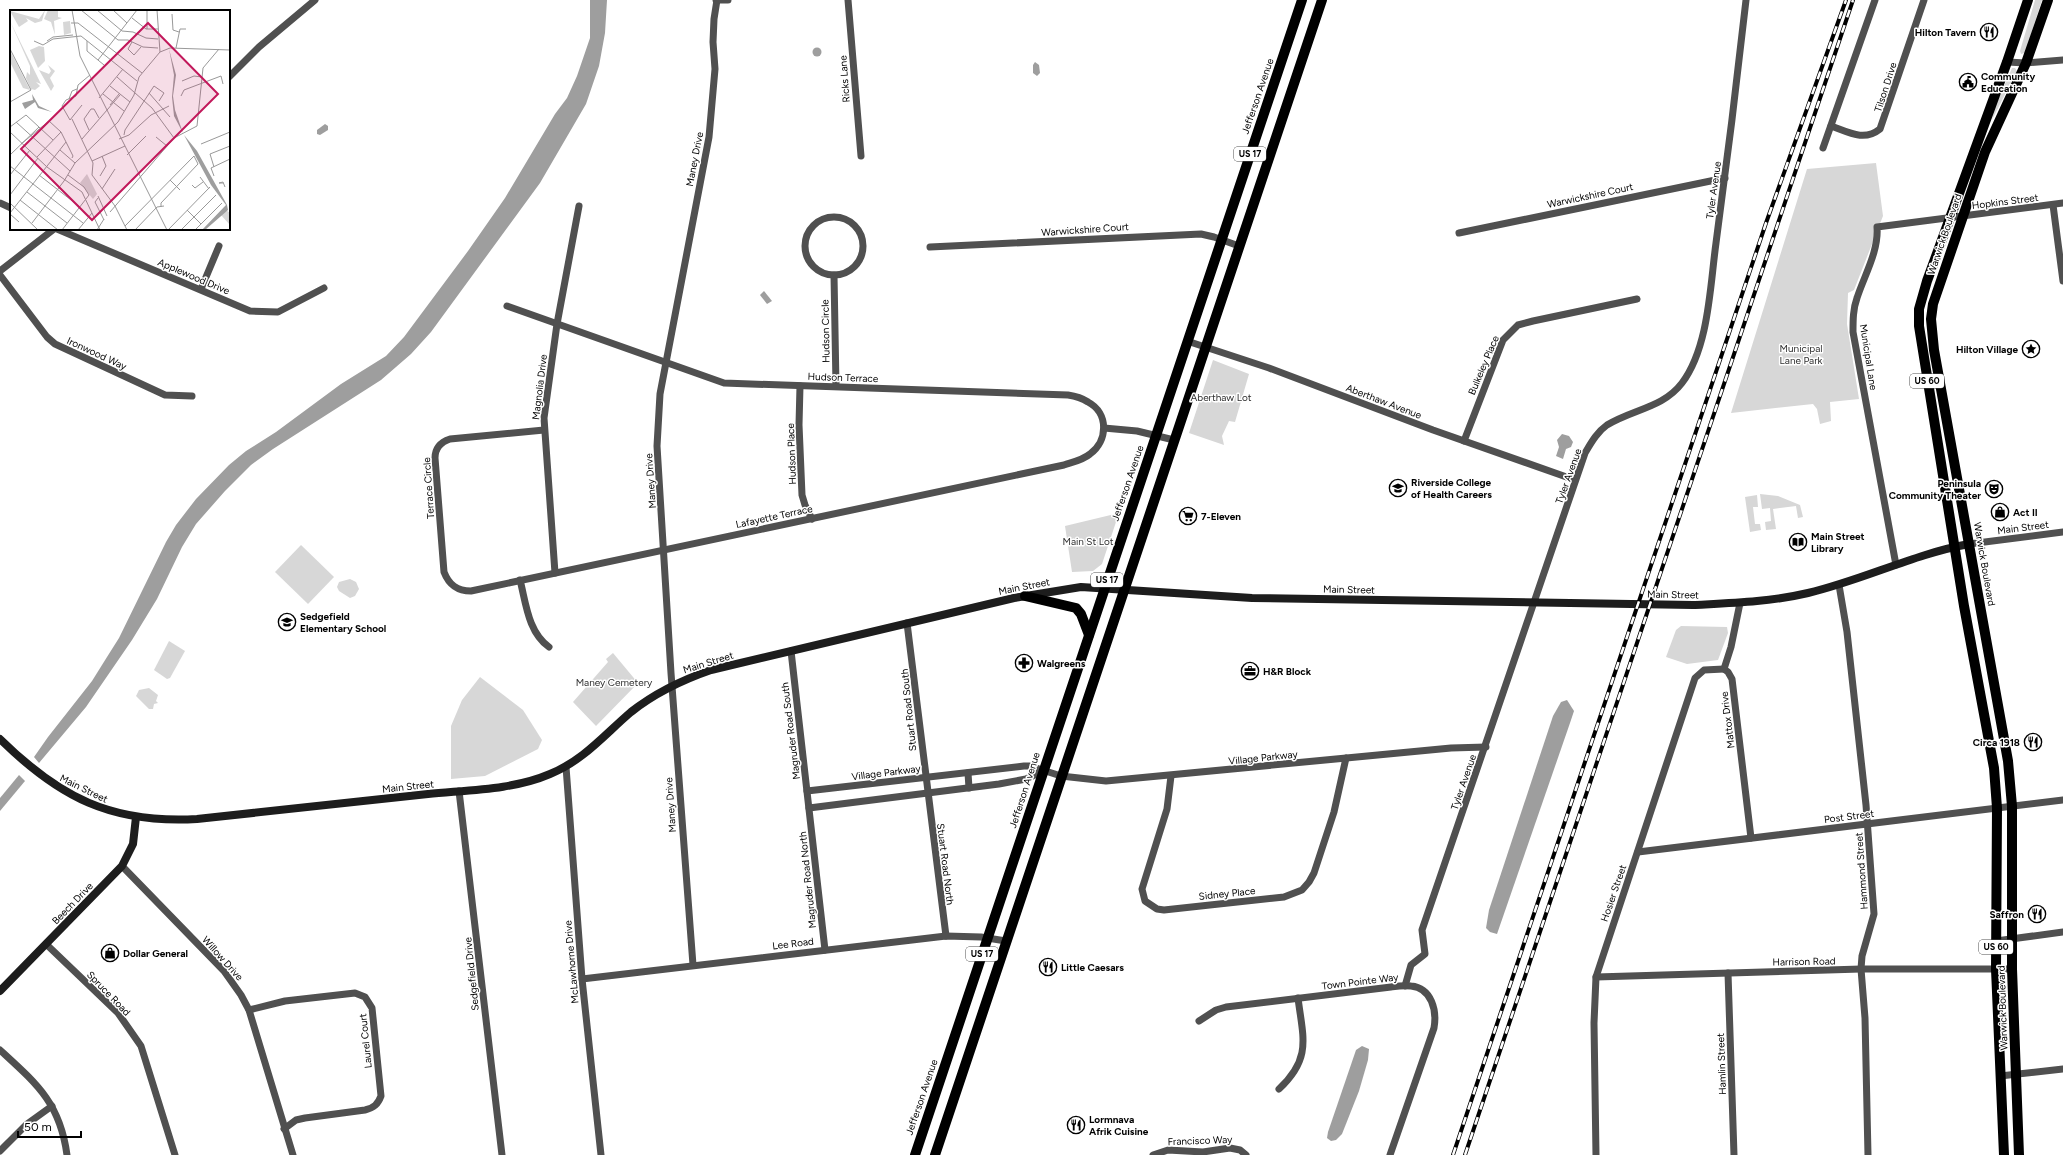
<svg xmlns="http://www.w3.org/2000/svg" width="2063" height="1155" font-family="Figtree,sans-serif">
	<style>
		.green { fill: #d7d7d7 }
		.water { fill: #9e9e9e }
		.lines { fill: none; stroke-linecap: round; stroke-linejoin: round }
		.street { stroke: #505050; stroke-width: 7 }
		.secondary { stroke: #1d1d1d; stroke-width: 8 }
		.primary { stroke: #000; stroke-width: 10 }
		.rail-casing { stroke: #000; stroke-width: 4 }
		.rail { stroke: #fff; stroke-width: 2.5; stroke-dasharray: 8; stroke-linecap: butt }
		.labels { text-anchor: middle; stroke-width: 3; stroke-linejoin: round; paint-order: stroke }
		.shield { fill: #fff; stroke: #4c4c4c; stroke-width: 1 }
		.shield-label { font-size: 9px; font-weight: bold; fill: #000 }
		.poi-label { font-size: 10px; font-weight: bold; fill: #000; stroke: #fff; text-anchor: start }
		.street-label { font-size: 10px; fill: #000; stroke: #fff }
		.park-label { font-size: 10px; fill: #2e2e2e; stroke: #fff }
		.inset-road { fill: none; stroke: #999; stroke-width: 1 }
		.view { fill: #c2185b; fill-opacity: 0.15; stroke: #c2185b; stroke-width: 2 }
		.inset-edge { fill: none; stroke: #000; stroke-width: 2 }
	</style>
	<rect width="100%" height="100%" fill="#fff"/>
	<g class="green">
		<path d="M2035,0H2042L2025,53L2021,54L2020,51Z"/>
		<path d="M2012,68H2015L2017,71L1992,120L1994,109Z"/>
		<path d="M1876,163L1883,216L1854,290L1848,293L1847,324L1859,399L1830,402L1831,421L1820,424L1817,409L1813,404L1731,413L1807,169Z"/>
		<path d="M1213,360L1249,374L1235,422L1229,421L1222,436L1224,445L1189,433Z"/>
		<path d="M1760,494L1778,496L1800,505L1803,517L1798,518L1796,506L1773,509L1776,529L1766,530L1765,522L1771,521L1770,508L1762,509Z"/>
		<path d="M1757,495L1758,507H1753L1755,524H1760L1761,530L1750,532L1745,497Z"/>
		<path d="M1119,513L1102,564L1093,571L1072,572L1065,526Z"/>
		<path d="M301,545L334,577L308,604L275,572Z"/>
		<path d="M350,579L356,582L359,589L355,596L350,598L339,591L337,587L339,582Z"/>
		<path d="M1681,626L1727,627L1728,633L1718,660L1687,664L1666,657L1676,630Z"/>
		<path d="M169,641L185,651L170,678L167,679L154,670Z"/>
		<path d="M613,653L638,683L596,726L573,702L608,662L606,659Z"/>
		<path d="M480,677L523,710L542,740L538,749L485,776L451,779V726L462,700Z"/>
		<path d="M149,688L158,695L156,701L158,703L154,704L153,709H149L136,696L139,690Z"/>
	</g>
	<g class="water">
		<path d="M590,0H607L605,33L599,66L586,104L540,183L431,332L411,354L381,380L273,449L251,465L225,491L196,524L182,547L157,599L132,640L86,707L39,763L34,757L48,737L92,681L107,657L119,638L166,542L176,525L196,499L229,465L246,451L276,432L341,384L386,356L404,337L468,251L505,198L555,114L567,98L577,76L590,38Z"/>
		<circle cx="817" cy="52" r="4.5"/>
		<path d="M1035,62L1039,65L1040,73L1037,76L1033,73V65Z"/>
		<path d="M325,124L328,126V130L320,135L317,134V130Z"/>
		<path d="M764,291L772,301L767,304L760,295Z"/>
		<path d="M1562,434L1569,436L1573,442L1571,447L1566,449L1563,459L1556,456L1559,447L1557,440Z"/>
		<path d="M1567,700L1574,711L1570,723L1497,934L1490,932L1486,928L1489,910L1553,716L1561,702Z"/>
		<path d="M19,775L25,781L0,811V798Z"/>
		<path d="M1362,1046L1369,1049L1368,1060L1359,1091L1342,1134L1336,1140L1331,1141L1327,1138L1328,1132L1356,1050Z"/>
	</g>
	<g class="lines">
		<g class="street">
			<path d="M716,0H728"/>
			<path d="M848,0L861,156"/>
			<path d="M2007,62L2026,63L2063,60"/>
			<path d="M229,77L259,47L315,0"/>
			<path d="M1831,126C1848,132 1864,142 1880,129L1924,0"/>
			<path d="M1823,148L1875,0"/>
			<path d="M0,203L11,208"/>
			<path d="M2053,205L2063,281"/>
			<circle cx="834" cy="246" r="29"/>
			<path d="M57,229L250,311L278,312L324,288"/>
			<path d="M1459,233L1725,178"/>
			<path d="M930,247L1201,234L1214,237L1239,246"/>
			<path d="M0,271L54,229"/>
			<path d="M0,275L47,337L55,344L165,395L192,396"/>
			<path d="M834,275L836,386"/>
			<path d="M201,289L219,246"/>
			<path d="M507,306L724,383L1068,395C1075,396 1082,398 1088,402C1109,413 1108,441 1090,454C1083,460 1073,462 1064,465L471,591C457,591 449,585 444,572L435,458C435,448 441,442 450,439L544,430"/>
			<path d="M1187,341L1269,368L1433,430L1575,480"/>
			<path d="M800,386L799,425L802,495L805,505L812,519"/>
			<path d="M1104,428L1137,431L1174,440"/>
			<path d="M1464,441L1503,340L1518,325L1533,321L1637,299"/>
			<path d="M1969,544L2063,532"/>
			<path d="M1896,565L1853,332C1853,320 1853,309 1857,298C1864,276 1879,251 1877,227L2063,203"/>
			<path d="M555,573L544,418L557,324L579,206"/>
			<path d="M520,580C526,603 528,632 549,647"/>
			<path d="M1839,585L1847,632L1866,805L1874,914L1862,956L1861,969L1865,1018L1868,1155"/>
			<path d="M907,623L946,936"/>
			<path d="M791,651L825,950"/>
			<path d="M1724,669L1728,672L1732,679L1751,838"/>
			<path d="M1724,669L1731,647L1740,603"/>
			<path d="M566,767L582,979L601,1155"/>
			<path d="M968,773L969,788"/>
			<path d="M1171,776L1167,809L1142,889L1145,901L1157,909L1164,910L1284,897L1302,890L1309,882L1314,873L1334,812L1346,758"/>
			<path d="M459,791L502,1155"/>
			<path d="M807,791L1024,766H1030L1061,776L1106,781L1451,748L1486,747"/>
			<path d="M809,808L999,784L1026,779L1043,771"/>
			<path d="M1638,852L2063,800"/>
			<path d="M122,866L224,971L241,995L249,1010L293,1155"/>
			<path d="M1996,941L2063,932"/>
			<path d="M46,944L118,1013L141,1046L175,1155"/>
			<path d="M693,965L671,673L657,446L660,394L709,137L715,69L713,42L714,19L717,0"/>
			<path d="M1728,973L1734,1155"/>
			<path d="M1596,977L1861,969H2012"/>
			<path d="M582,979L946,936L981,937L1006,941"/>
			<path d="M1405,986L1411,965L1425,954L1422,930L1585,453C1591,443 1597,432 1607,425C1633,409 1663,408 1682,383C1709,347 1710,286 1716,243C1727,162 1737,81 1746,0"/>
			<path d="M249,1010L285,1001L355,993L365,997L372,1008L381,1096C378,1104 374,1108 365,1110L305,1118L296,1120L284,1129"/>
			<path d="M1199,1021L1216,1010L1226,1007L1391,987C1398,986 1404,985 1411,986C1432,988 1437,1011 1434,1028L1390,1155"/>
			<path d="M0,1050C37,1084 60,1103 67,1155"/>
			<path d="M2000,1076L2063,1069"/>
			<path d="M1279,1089C1312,1058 1303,1038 1298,998"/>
			<path d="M0,1151L27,1124L52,1106"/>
			<path d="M1153,1155L1168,1150L1203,1152L1230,1148L1240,1150L1246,1155"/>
			<path d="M1596,1155L1594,1023L1596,977L1695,678L1704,670L1724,669"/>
		</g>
		<g class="secondary">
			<path d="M0,739C59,797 111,824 197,819C274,811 351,803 428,794C468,790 513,790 550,774C584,760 604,735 631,712C655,693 682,680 711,670L1014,598L1081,587L1252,598L1693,605C1732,603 1770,602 1808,593C1863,580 1914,554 1969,544"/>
			<path d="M0,991L122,866L133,844L136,817"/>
		</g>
		<g class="primary">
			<path d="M1025,596L1076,608L1081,614L1089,635"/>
			<path d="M915,1155L1302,0"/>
			<path d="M935,1155L1322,0"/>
			<path d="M2004,1155L1996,969L1997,808L1994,768L1964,606L1919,326V309L1927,281L2007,62L2028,0"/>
			<path d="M2019,1155L2012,969V806L2008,761L1934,350L1931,319L1933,304L1985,152L2026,63L2048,0"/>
		</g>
		<defs>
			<g id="rail">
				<path d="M1453,1155L1766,223L1846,0"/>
				<path d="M1465,1155L1853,0"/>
			</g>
		</defs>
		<use href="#rail" class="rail-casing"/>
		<use href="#rail" class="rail"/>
	</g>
	<defs>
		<symbol id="restaurant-ring" viewBox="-11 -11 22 22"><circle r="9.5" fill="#fff" stroke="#000" stroke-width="1.5"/><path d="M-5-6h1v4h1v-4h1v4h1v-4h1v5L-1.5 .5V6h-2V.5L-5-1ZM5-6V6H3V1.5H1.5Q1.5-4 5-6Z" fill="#000"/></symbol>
		<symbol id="civic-ring" viewBox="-11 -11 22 22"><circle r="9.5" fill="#fff" stroke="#000" stroke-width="1.5"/><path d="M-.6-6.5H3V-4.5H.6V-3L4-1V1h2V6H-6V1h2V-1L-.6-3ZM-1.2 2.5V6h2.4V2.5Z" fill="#000"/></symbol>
		<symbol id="sight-ring" viewBox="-11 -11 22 22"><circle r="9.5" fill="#fff" stroke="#000" stroke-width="1.5"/><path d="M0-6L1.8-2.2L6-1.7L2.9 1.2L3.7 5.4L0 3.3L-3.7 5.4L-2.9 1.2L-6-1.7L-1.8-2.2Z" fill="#000"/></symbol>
		<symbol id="university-ring" viewBox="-11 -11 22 22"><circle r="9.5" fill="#fff" stroke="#000" stroke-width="1.5"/><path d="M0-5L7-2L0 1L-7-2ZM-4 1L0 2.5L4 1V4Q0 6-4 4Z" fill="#000"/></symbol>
		<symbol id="theatre-ring" viewBox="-11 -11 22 22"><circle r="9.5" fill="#fff" stroke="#000" stroke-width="1.5"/><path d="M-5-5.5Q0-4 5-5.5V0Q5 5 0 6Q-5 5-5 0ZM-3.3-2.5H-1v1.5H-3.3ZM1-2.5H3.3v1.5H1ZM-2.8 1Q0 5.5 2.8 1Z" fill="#000"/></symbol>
		<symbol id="shop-ring" viewBox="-11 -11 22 22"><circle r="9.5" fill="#fff" stroke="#000" stroke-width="1.5"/><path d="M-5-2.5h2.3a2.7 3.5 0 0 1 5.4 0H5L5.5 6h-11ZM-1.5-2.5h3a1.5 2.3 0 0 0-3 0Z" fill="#000"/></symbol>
		<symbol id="supermarket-ring" viewBox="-11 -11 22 22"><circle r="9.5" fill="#fff" stroke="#000" stroke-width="1.5"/><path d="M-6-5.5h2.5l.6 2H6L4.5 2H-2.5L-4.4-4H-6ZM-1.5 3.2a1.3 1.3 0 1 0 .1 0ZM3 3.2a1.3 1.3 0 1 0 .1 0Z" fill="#000"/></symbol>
		<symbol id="library-ring" viewBox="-11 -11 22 22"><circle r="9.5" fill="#fff" stroke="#000" stroke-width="1.5"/><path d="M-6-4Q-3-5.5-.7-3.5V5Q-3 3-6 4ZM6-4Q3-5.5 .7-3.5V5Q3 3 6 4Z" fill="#000"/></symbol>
		<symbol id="school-ring" viewBox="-11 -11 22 22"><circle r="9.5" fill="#fff" stroke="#000" stroke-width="1.5"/><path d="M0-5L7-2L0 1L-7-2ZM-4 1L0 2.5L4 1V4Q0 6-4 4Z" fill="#000"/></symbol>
		<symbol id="pharmacy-ring" viewBox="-11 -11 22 22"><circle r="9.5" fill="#fff" stroke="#000" stroke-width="1.5"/><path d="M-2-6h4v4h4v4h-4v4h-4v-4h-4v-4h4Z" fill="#000"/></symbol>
		<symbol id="office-ring" viewBox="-11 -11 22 22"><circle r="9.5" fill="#fff" stroke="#000" stroke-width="1.5"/><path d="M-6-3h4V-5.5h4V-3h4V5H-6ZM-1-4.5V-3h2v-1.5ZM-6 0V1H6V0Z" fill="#000"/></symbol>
	</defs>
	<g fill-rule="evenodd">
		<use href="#restaurant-ring" x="1979" y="22" width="20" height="20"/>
		<use href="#civic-ring" x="1958" y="72" width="20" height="20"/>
		<use href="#sight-ring" x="2021" y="339" width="20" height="20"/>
		<use href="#university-ring" x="1388" y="478" width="20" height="20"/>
		<use href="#theatre-ring" x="1984" y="479" width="20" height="20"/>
		<use href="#shop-ring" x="1990" y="502" width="20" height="20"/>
		<use href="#supermarket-ring" x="1178" y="506" width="20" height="20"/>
		<use href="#library-ring" x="1788" y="532" width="20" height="20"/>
		<use href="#school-ring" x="277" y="612" width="20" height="20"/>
		<use href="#pharmacy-ring" x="1014" y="653" width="20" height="20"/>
		<use href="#office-ring" x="1240" y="661" width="20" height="20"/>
		<use href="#restaurant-ring" x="2023" y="732" width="20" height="20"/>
		<use href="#restaurant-ring" x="2027" y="904" width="20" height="20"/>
		<use href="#shop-ring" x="100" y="943" width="20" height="20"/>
		<use href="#restaurant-ring" x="1038" y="957" width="20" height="20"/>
		<use href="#restaurant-ring" x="1066" y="1115" width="20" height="20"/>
	</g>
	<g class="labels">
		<g class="shield">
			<rect x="1234" y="147" width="32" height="14" rx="3"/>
			<rect x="1910" y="374" width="34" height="14" rx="3"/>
			<rect x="1091" y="573" width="32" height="14" rx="3"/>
			<rect x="1979" y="940" width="34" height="14" rx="3"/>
			<rect x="966" y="947" width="32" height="14" rx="3"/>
		</g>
		<g class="shield-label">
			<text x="1250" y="157">US 17</text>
			<text x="1927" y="384">US 60</text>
			<text x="1107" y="583">US 17</text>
			<text x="1996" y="950">US 60</text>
			<text x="982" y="957">US 17</text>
		</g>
		<g class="poi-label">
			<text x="1976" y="36" text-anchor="end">Hilton Tavern</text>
			<text x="1981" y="80">Community<tspan x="1981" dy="12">Education</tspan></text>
			<text x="2018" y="353" text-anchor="end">Hilton Village</text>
			<text x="1411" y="486">Riverside College<tspan x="1411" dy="12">of Health Careers</tspan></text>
			<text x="1981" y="487" text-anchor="end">Peninsula<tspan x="1981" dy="12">Community Theater</tspan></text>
			<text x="2013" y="516">Act II</text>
			<text x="1201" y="520">7-Eleven</text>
			<text x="1811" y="540">Main Street<tspan x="1811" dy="12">Library</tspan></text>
			<text x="300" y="620">Sedgefield<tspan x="300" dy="12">Elementary School</tspan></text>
			<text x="1037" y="667">Walgreens</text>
			<text x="1263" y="675">H&amp;R Block</text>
			<text x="2020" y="746" text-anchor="end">Circa 1918</text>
			<text x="2024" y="918" text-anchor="end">Saffron</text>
			<text x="123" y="957">Dollar General</text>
			<text x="1061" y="971">Little Caesars</text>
			<text x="1089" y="1123">Lormnava<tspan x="1089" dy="12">Afrik Cuisine</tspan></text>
		</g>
		<g class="street-label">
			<text transform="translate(844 79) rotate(-94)" y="4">Ricks Lane</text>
			<text transform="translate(1885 87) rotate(-72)" y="4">Tilson Drive</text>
			<text transform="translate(1257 96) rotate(-71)" y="4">Jefferson Avenue</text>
			<text transform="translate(694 159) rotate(-79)" y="4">Maney Drive</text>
			<text transform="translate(1713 190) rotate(-82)" y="4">Tyler Avenue</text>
			<text transform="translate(1590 195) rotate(-12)" y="4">Warwickshire Court</text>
			<text transform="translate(2005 201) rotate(-7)" y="4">Hopkins Street</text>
			<text transform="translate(1085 229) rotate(-4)" y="4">Warwickshire Court</text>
			<text transform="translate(1944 234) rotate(-71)" y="4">Warwick Boulevard</text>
			<text transform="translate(194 276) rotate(23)" y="4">Applewood Drive</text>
			<text transform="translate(825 331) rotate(-91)" y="4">Hudson Circle</text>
			<text transform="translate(97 353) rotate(25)" y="4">Ironwood Way</text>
			<text transform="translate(1869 357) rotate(81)" y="4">Municipal Lane</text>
			<text transform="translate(1483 365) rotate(-67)" y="4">Bulkeley Place</text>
			<text transform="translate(843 377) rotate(2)" y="4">Hudson Terrace</text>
			<text transform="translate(539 387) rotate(-83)" y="4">Magnolia Drive</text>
			<text transform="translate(1384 401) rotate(21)" y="4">Aberthaw Avenue</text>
			<text transform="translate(791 454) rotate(-92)" y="4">Hudson Place</text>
			<text transform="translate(1568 476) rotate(-70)" y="4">Tyler Avenue</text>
			<text transform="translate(650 481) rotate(-94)" y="4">Maney Drive</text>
			<text transform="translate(1127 483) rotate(-71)" y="4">Jefferson Avenue</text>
			<text transform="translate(428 488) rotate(-94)" y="4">Terrace Circle</text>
			<text transform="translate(774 516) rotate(-12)" y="4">Lafayette Terrace</text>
			<text transform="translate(2023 527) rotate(-7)" y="4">Main Street</text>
			<text transform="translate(1985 564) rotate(80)" y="4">Warwick Boulevard</text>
			<text transform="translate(1024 586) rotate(-11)" y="4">Main Street</text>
			<text transform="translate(1349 589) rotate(1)" y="4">Main Street</text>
			<text transform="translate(1673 594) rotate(1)" y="4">Main Street</text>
			<text transform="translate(708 662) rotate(-17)" y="4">Main Street</text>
			<text transform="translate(908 710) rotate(-96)" y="4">Stuart Road South</text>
			<text transform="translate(1727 720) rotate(-97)" y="4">Mattox Drive</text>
			<text transform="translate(790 731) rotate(-97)" y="4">Magruder Road South</text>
			<text transform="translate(1263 757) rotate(-6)" y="4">Village Parkway</text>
			<text transform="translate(886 772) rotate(-7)" y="4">Village Parkway</text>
			<text transform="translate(1463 782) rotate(-71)" y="4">Tyler Avenue</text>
			<text transform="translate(408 786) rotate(-6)" y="4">Main Street</text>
			<text transform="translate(84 788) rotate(26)" y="4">Main Street</text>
			<text transform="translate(1024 790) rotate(-72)" y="4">Jefferson Avenue</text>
			<text transform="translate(670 805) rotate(-94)" y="4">Maney Drive</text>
			<text transform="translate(1849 816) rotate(-7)" y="4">Post Street</text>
			<text transform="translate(946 864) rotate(83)" y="4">Stuart Road North</text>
			<text transform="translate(1861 871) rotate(-94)" y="4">Hammond Street</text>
			<text transform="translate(807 880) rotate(-96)" y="4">Magruder Road North</text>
			<text transform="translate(1227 893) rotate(-6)" y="4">Sidney Place</text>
			<text transform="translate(1613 893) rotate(-71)" y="4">Hosier Street</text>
			<text transform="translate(72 903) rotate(-46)" y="4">Beech Drive</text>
			<text transform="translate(793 943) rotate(-7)" y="4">Lee Road</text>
			<text transform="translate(223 958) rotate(48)" y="4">Willow Drive</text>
			<text transform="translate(1804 961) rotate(-1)" y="4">Harrison Road</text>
			<text transform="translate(571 962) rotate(-95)" y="4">McLawhorne Drive</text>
			<text transform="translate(471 974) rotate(-96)" y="4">Sedgefield Drive</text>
			<text transform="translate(1360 981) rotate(-7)" y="4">Town Pointe Way</text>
			<text transform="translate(109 993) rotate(46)" y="4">Spruce Road</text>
			<text transform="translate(2002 1008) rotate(-92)" y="4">Warwick Boulevard</text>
			<text transform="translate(365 1041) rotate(-96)" y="4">Laurel Court</text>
			<text transform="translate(1721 1064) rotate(-92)" y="4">Hamlin Street</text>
			<text transform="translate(921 1097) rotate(-71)" y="4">Jefferson Avenue</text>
			<text transform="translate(1200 1140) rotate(-2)" y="4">Francisco Way</text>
		</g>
		<g class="park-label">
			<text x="1801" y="352">Municipal<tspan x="1801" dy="12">Lane Park</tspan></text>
			<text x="1221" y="401">Aberthaw Lot</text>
			<text x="1088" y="545">Main St Lot</text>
			<text x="614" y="686">Maney Cemetery</text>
		</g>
	</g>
	<g transform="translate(10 10)">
		<rect width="220" height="220" fill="#fff"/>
		<path d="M35,0L32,11L25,13L16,8L18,11L9,17L0,1L29,9ZM38,0H48V7L52,8L44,11L45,25L41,12L34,9ZM0,11L31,74L26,72L30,76L25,80L21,79L16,68L17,62L20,65V56ZM60,11L61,23L54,25L53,12ZM29,36L34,37L35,51L28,58L20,40ZM0,41L6,52L20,80L13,78L0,52ZM38,55L45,61L40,68L44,76L41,81L29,60L39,64L41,61ZM77,164L87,184L83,189L70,173ZM216,200L220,203V215L211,205Z" fill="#d7d7d7"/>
		<path d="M159,39L166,65L163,86L165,100L173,123L164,106L162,87L164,65ZM22,84L29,96L42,102L28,98L25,92L15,99L12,93L23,90ZM174,125L187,141L217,195L218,200L195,220H192L216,195L201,175Z" fill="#9e9e9e"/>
		<path class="inset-road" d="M62,0L70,46L157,220M71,0L108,30H118L133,37L148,38M87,0L112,21L123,22L136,28L148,29M103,0L117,13M115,0H137M137,0V19M147,0L150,42M162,4L163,20L169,22M122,8L136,19H148M61,13H68L132,63M24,31L33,35L43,29L71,26L127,71M37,31L43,27L63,25M77,31V41L94,55M122,32L118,39L124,45L131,37M166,38L170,19H176M0,39L21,80L0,92M88,50L127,0M107,67L142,98L164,128M172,71L184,66L192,67M100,76L120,92M139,83L160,107M93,84L114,101M171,86L174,80L211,66L213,74M89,88L113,59M59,89L62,81L67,79M72,95L60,110L52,96L56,90L66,86L68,75L80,65M100,95L109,84M62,109L83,153L82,165L105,196L117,220M6,112L60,161M0,117L16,105L43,130M79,120L74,109L81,99H84L89,108M0,122L37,157L72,182L90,220M114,125L115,120L144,76L154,83L149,91M146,127L157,136M72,129L110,85M109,129L119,125L141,105L159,96M11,134L39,111L51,122L63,146L62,148M191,134L220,122M50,140L65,153M0,145L29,117M117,145L136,126M27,147L51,122M82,151L115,136M0,156L73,213M204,157L200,144L220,136M0,165L20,140M29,165L70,197M90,166L96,156L92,146M204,166L201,158L220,149M190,167L199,179M160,170L170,180M54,171L65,153L108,112L124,85L129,67L150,42L160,38L220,40M213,173H209L213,172L215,177M182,175L185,178L193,172M92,179L105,159M17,182L57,213M0,185L28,148M88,186L97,206M88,188L85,192L94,210M10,190L48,220M0,193L28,220M177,200L191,214M100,202L164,128L187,116L193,58L209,39M0,203L56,132M0,204L9,212M22,213L54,171M115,216L184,146L188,154L151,193V197M52,220L79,185L74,177L58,165M68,220L82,203M87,220L94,209M125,220L147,197L154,196M158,220L200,177M171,220L206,185M185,220L212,193"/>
		<path class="view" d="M138,13L208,84L82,210L11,139Z"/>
		<rect width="220" height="220" class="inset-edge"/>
	</g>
	<path d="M18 1131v6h63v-6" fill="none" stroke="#000000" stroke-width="2"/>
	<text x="24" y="1131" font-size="12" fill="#000000" stroke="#ffffff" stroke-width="3" paint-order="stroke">50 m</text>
</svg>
